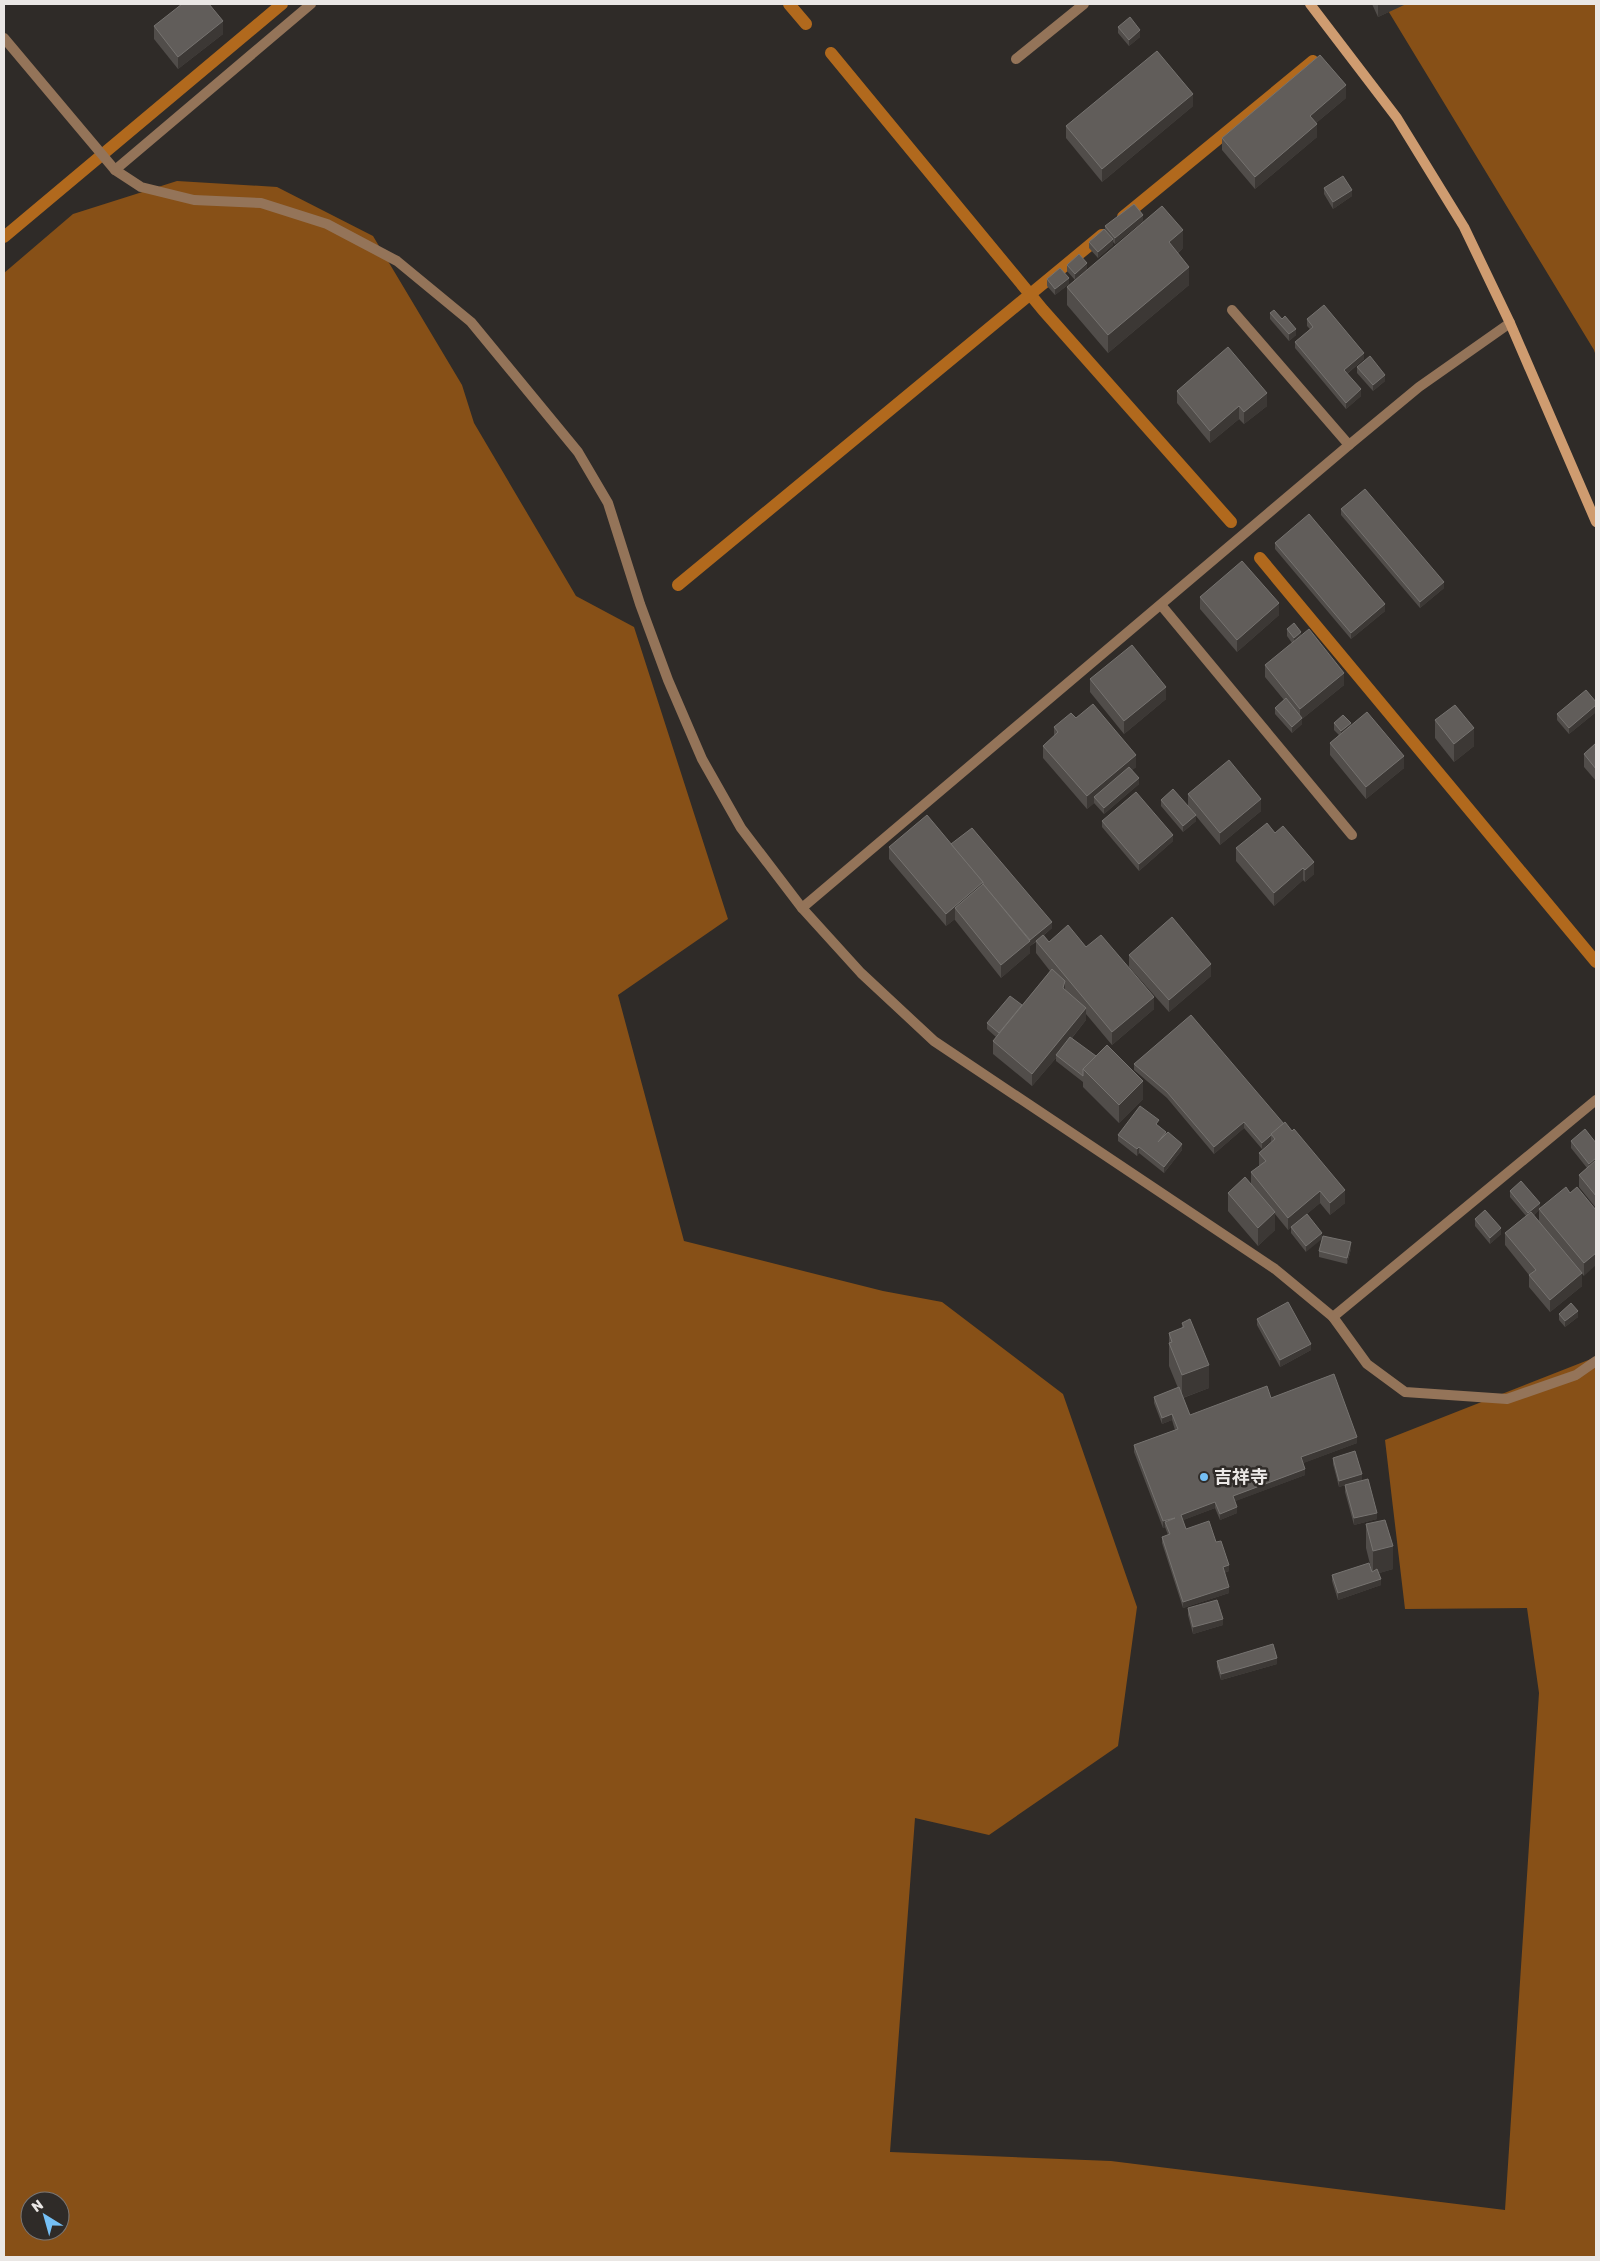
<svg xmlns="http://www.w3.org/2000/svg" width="1600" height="2261" font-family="Rubik,'Noto Sans JP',sans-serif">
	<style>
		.forest { fill: #875017; fill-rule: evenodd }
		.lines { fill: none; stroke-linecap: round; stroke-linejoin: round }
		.stream { stroke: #b1691d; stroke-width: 12 }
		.lane { stroke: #947459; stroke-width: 10 }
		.street { stroke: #947459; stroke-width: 10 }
		.secondary { stroke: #cf9c70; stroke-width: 10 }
		.wall { fill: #514d4a; fill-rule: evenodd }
		.shaded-wall { fill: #3c3835 }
		.building { fill: #615d5a; stroke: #767370 }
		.poi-dot { fill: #75c0f6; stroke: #2f2b28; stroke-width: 2 }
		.labels { text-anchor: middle; stroke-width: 5; stroke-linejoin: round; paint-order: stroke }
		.poi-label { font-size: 18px; font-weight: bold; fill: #eae7e5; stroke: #2f2b28; text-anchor: start }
	</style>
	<rect width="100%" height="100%" fill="#2f2b28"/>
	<g class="forest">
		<path d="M1384,4H1596V356L1594,350Z"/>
		<path d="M177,181L277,187L373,236L462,385L474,423L576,596L634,627L728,919L618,995L684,1241L883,1291L942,1302L1063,1394L1137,1607L1118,1746L989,1835L915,1818L890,2152L1111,2161L1505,2210L1539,1693L1527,1608L1405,1609L1385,1440L1596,1357V2257H4V273L73,214ZM30,2201H60V2231H30Z"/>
	</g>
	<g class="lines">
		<g class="stream">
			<path d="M789,4L806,24"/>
			<path d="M831,53L1043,310L1231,522"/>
			<path d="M1123,217L1313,61"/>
			<path d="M4,237L282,4"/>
			<path d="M1260,558L1596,962"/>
			<path d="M678,585L1102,235"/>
		</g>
		<g class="lane">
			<path d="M1016,59L1084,4"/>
			<path d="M1232,310L1349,445"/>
			<path d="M1161,605L1352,835"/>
		</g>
		<g class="street">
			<path d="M4,38L115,170L141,187L194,200L261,203L327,224L397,261L471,322L578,452L608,503L640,604L668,680L702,759L741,828L802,908L861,973L934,1041L1275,1269L1333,1317L1367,1364L1405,1392L1507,1399L1576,1375L1596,1361"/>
			<path d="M115,170L311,4"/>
			<path d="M802,908L1349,445L1419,387L1510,323"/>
			<path d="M1333,1317L1596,1100"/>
		</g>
		<path class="secondary" d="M1310,4L1397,118L1464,227L1510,323L1596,522"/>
	</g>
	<g class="wall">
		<path d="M1372,4H1406L1378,17Z"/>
		<path d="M154,26L223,34L178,69L154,39Z"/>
		<path d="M1118,27L1140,37L1129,46L1118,33Z"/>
		<path d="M1346,98L1316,123L1317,137L1255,189L1222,150V138Z"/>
		<path d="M1193,106L1102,182L1066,138V126Z"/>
		<path d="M1324,188L1352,196L1333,209L1324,194Z"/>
		<path d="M1143,221L1115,244L1113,242V245L1098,258L1089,248V242L1105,230V226Z"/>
		<path d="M1183,248L1178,253L1189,285L1108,353L1067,305V287L1075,280L1067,271V265L1087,269L1076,279Z"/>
		<path d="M1047,279L1069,284L1055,295L1047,286Z"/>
		<path d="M1270,313L1296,335L1289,341L1270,319Z"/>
		<path d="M1307,319L1364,359L1347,374L1361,396L1346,409L1295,348V342L1310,329L1307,326Z"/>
		<path d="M1357,367L1385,381L1373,391L1357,373Z"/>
		<path d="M1177,391L1267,406L1244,424L1239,419L1210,443L1177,403Z"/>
		<path d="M1341,509L1444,588L1420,608L1341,515Z"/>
		<path d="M1275,543L1385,611L1351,639L1275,549Z"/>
		<path d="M1200,597L1279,615L1237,652L1200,609Z"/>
		<path d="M1287,629L1301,635L1344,685L1302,719V724L1292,733L1275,714V708L1284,700L1265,677V665L1292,643L1287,636Z"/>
		<path d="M1090,679L1166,699L1124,734L1090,692Z"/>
		<path d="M1596,702V712L1569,734L1557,720V714Z"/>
		<path d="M1076,718L1136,767L1132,770L1139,784L1104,814L1094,803L1087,809L1043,758V746L1054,736V727Z"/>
		<path d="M1435,720L1474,746L1454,762L1435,738Z"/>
		<path d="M1334,723L1351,726L1404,768L1366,799L1330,755V743L1339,735L1334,730Z"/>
		<path d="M1596,743V781L1584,767V754Z"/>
		<path d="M1188,794L1261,811L1220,845L1196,816V821L1183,832L1161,806V800L1188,806Z"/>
		<path d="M1102,821L1173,841L1139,871L1102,827Z"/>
		<path d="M1275,833L1314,874L1305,882L1303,880L1274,906L1236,861V848Z"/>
		<path d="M952,844L1052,928L1044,935L1049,942L1086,947L1154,1009L1112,1045L1086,1014V1020L1072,1038L1143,1099L1119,1123L1083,1087V1082L1056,1061V1058L1032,1086L993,1054V1041L996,1037L987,1029V1023L1022,1005L1050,971L1036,953V942L1030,946V953L1001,978L955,920V919L946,926L889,859V847Z"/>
		<path d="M1129,955L1211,976L1169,1012L1129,967Z"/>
		<path d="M1191,1015L1345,1203L1330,1215L1320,1203L1302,1218L1307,1214L1306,1252L1291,1233V1227L1288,1230L1275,1214V1230L1258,1246L1228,1211V1193L1251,1185V1172L1259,1166V1153L1271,1142V1141L1262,1149L1244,1128L1214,1154L1167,1098L1134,1070V1064Z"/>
		<path d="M1159,1126L1182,1150L1164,1173L1139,1153L1137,1156L1118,1141V1135Z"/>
		<path d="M1571,1141L1596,1143V1208L1579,1187V1175L1587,1168L1571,1148Z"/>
		<path d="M1510,1191L1540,1208L1570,1193L1596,1210L1584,1276L1558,1245L1582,1286L1550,1312L1529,1287V1275L1505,1245V1233L1526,1216L1510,1197ZM1539,1210V1221L1534,1215Z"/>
		<path d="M1475,1219L1501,1234L1490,1244L1475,1226Z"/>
		<path d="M1351,1249L1347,1264L1319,1257V1251Z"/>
		<path d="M1596,1280V1290L1595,1288V1282Z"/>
		<path d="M1559,1314L1578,1317L1565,1327L1559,1320Z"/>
		<path d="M1257,1319L1311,1350L1280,1367L1257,1325Z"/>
		<path d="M1182,1323L1209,1388L1183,1398L1190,1415L1271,1398L1357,1443L1303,1463L1305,1475L1235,1501L1237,1513L1220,1520L1215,1508L1183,1520L1186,1529L1216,1542L1229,1571L1224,1573L1229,1593L1183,1608L1162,1543V1537L1168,1535L1165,1527L1163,1528L1134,1452V1445L1175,1430L1172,1420L1162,1424L1154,1403V1397L1178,1388L1169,1366V1333L1182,1328Z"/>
		<path d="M1333,1458L1362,1480L1339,1487L1333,1464Z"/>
		<path d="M1345,1485L1377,1519L1354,1525L1345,1492Z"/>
		<path d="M1366,1524L1393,1569L1379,1573L1381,1585L1338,1600L1332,1581V1575L1372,1572L1366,1548Z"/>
		<path d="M1188,1608L1223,1625L1193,1634L1188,1615Z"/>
		<path d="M1217,1661L1277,1664L1221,1680L1217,1667Z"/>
	</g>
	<g class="shaded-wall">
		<path d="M1378,4H1406L1378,17Z"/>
		<path d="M223,21V34L178,69V57Z"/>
		<path d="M1140,30V37L1129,46V40Z"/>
		<path d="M1346,85V98L1310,128V116Z"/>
		<path d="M1193,94V106L1102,182V169Z"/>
		<path d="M1317,124V137L1255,189V177Z"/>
		<path d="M1352,190V196L1333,209V202Z"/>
		<path d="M1143,215V221L1115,244V238Z"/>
		<path d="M1183,230V248L1169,260V242Z"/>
		<path d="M1113,239V245L1098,258V252Z"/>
		<path d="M1087,263V269L1075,280V274Z"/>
		<path d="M1189,267V285L1108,353V335Z"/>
		<path d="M1069,278V284L1055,295V289Z"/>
		<path d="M1296,329V335L1289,341V334Z"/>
		<path d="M1364,353V359L1344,376V370Z"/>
		<path d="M1385,375V381L1373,391V385Z"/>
		<path d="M1361,389V396L1346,409V403Z"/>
		<path d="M1267,393V406L1244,424V412Z"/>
		<path d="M1239,406V419L1210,443V431Z"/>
		<path d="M1444,582V588L1420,608V602Z"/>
		<path d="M1279,603V615L1237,652V640Z"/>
		<path d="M1385,604V611L1351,639V633Z"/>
		<path d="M1301,632V638L1294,644V638Z"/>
		<path d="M1344,673V685L1302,719V724L1292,733V727L1300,720V709Z"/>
		<path d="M1166,687V699L1124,734V721Z"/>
		<path d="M1596,705V712L1569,734V728Z"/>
		<path d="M1351,723V730L1341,738V731Z"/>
		<path d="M1474,728V746L1454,762V744Z"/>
		<path d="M1136,755V767L1097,800L1094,797V803L1087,809V796Z"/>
		<path d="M1404,756V768L1366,799V787Z"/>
		<path d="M1139,778V784L1104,814V808Z"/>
		<path d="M1261,799V811L1220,845V833Z"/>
		<path d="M1196,815V821L1183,832V826Z"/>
		<path d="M1173,835V841L1139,871V864Z"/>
		<path d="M1314,862V874L1305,882V870Z"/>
		<path d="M1303,868V880L1274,906V893Z"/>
		<path d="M983,882V894L955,908V919L946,926V914Z"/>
		<path d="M1052,922V928L1030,946V953L1001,978V965Z"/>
		<path d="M1211,964V976L1169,1012V1000Z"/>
		<path d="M1065,981V993L1063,988Z"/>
		<path d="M1154,997V1009L1112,1045V1032Z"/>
		<path d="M1086,1008V1020L1057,1056L1056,1055V1058L1032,1086V1074Z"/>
		<path d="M1143,1081V1099L1119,1123V1105Z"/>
		<path d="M1244,1122V1128L1214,1154V1147Z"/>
		<path d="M1271,1134V1141L1262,1149V1143Z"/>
		<path d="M1182,1144V1150L1164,1173V1167Z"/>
		<path d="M1139,1147V1153L1137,1156V1149Z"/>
		<path d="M1596,1158V1164L1589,1170V1164Z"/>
		<path d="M1345,1190V1203L1330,1215V1203Z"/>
		<path d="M1320,1191V1203L1288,1230V1218Z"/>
		<path d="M1540,1203V1210L1528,1219V1213Z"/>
		<path d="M1275,1212V1230L1258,1246V1228Z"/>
		<path d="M1501,1228V1234L1490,1244V1238Z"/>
		<path d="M1322,1233V1239L1306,1252V1246Z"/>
		<path d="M1351,1242V1249L1347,1264V1258Z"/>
		<path d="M1596,1253V1265L1584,1276V1263Z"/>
		<path d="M1582,1273V1286L1550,1312V1300Z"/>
		<path d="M1578,1311V1317L1565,1327V1321Z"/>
		<path d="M1311,1344V1350L1280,1367V1360Z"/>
		<path d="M1209,1365V1388L1182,1398V1375Z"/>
		<path d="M1172,1414V1420L1162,1424V1418Z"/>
		<path d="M1357,1437V1443L1301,1464V1457Z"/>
		<path d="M1305,1469V1475L1233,1502V1496Z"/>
		<path d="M1362,1474V1480L1339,1487V1481Z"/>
		<path d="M1215,1502V1508L1181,1521V1515Z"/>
		<path d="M1237,1507V1513L1220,1520V1514Z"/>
		<path d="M1377,1513V1519L1354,1525V1518Z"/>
		<path d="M1175,1518L1165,1522V1527L1163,1528V1521Z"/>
		<path d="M1393,1546V1569L1373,1575V1551Z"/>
		<path d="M1229,1565V1571L1223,1573V1567Z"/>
		<path d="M1381,1579V1585L1338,1600V1593Z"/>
		<path d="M1229,1587V1593L1183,1608V1602Z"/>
		<path d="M1223,1619V1625L1193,1634V1627Z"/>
		<path d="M1277,1658V1664L1221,1680V1674Z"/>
	</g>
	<g class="building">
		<path d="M182,4H209L223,21L178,57L154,26Z"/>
		<path d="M1130,17L1140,30L1129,40L1118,27Z"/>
		<path d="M1157,51L1193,94L1102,169L1066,126Z"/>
		<path d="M1320,55L1346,85L1310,116L1317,124L1255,177L1222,138Z"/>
		<path d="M1343,176L1352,190L1333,202L1324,188Z"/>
		<path d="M1134,204L1143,215L1115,238L1105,226Z"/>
		<path d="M1162,206L1183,230L1169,242L1189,267L1108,335L1067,287Z"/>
		<path d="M1104,229L1113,239L1098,252L1089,242Z"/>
		<path d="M1079,254L1087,263L1075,274L1067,265Z"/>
		<path d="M1060,268L1069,278L1055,289L1047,279Z"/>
		<path d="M1324,305L1364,353L1344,370L1361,389L1346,403L1295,342L1313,327L1307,319Z"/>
		<path d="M1274,310L1282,319L1285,316L1296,329L1289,334L1270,313Z"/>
		<path d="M1228,347L1267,393L1244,412L1239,406L1210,431L1177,391Z"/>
		<path d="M1370,356L1385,375L1373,385L1357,367Z"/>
		<path d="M1365,489L1444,582L1420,602L1341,509Z"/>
		<path d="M1309,514L1385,604L1351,633L1275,543Z"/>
		<path d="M1242,561L1279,603L1237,640L1200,597Z"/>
		<path d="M1294,623L1301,632L1294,638L1287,629Z"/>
		<path d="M1309,629L1344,673L1300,709L1265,665Z"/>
		<path d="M1132,645L1166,687L1124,721L1090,679Z"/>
		<path d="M1586,690L1596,702V705L1569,728L1557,714Z"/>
		<path d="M1286,698L1302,718L1292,727L1275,708Z"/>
		<path d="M1093,704L1136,755L1087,796L1043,746L1058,732L1054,727L1071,713L1076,718Z"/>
		<path d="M1455,705L1474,728L1454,744L1435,720Z"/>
		<path d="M1367,712L1404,756L1366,787L1330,743Z"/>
		<path d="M1343,715L1351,723L1341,731L1334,723Z"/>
		<path d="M1596,743V769L1584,754Z"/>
		<path d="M1229,760L1261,799L1220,833L1188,794Z"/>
		<path d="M1129,767L1139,778L1104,808L1094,797Z"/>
		<path d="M1173,789L1196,815L1183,826L1161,800Z"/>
		<path d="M1136,792L1173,835L1139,864L1102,821Z"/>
		<path d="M927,815L983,882L946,914L889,847Z"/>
		<path d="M1267,823L1275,833L1283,826L1314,862L1305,870L1303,868L1274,893L1236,848Z"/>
		<path d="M972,828L1052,922L1030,940L983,884V882L951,844Z"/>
		<path d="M983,884L1030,941L1001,965L955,908Z"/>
		<path d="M1172,917L1211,964L1169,1000L1129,955Z"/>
		<path d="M1068,925L1086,947L1101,935L1154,997L1112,1032L1036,941L1043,935L1049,942Z"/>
		<path d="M1052,969L1065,981L1063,988L1086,1008L1032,1074L993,1041Z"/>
		<path d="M1010,996L1022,1005L999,1033L987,1023Z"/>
		<path d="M1191,1015L1284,1124L1262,1143L1244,1122L1214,1147L1167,1092L1134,1064Z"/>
		<path d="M1070,1037L1096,1056L1083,1069V1076L1056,1055Z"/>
		<path d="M1107,1045L1143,1081L1119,1105L1083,1069Z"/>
		<path d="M1140,1106L1159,1120L1156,1124L1166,1132L1158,1142L1168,1132L1182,1144L1164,1167L1139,1147L1137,1149L1118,1135Z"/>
		<path d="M1285,1122L1292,1131L1294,1129L1345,1190L1330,1203L1320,1191L1288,1218L1251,1172L1266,1161L1259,1153L1275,1139L1271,1134Z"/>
		<path d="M1585,1129L1596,1143V1158L1589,1164L1571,1141Z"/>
		<path d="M1596,1160V1196L1579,1175Z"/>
		<path d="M1245,1177L1275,1212L1258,1228L1228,1193Z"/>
		<path d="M1521,1181L1540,1203L1528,1213L1510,1191Z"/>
		<path d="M1566,1187L1570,1193L1577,1187L1596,1210V1253L1584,1263L1539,1209Z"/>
		<path d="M1485,1210L1501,1228L1490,1238L1475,1219Z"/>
		<path d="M1531,1212L1582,1273L1550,1300L1529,1275L1536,1270L1505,1233Z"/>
		<path d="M1307,1214L1322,1233L1306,1246L1291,1227Z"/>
		<path d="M1323,1236L1351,1242L1347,1258L1319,1251Z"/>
		<path d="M1288,1302L1311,1344L1280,1360L1257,1319Z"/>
		<path d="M1571,1303L1578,1311L1565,1321L1559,1314Z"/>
		<path d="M1190,1319L1209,1365L1182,1375L1169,1343L1172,1342L1169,1333L1184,1327L1182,1323Z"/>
		<path d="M1334,1374L1357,1437L1301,1457L1305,1469L1233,1496L1237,1507L1220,1514L1215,1502L1181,1515L1186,1529L1209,1521L1216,1542L1221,1541L1229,1565L1223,1567L1229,1587L1183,1602L1162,1537L1170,1534L1165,1522L1175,1518L1163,1521L1134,1445L1178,1429L1172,1414L1162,1418L1154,1397L1179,1387L1190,1415L1267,1386L1271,1398Z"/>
		<path d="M1355,1451L1362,1474L1339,1481L1333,1458Z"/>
		<path d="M1368,1479L1377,1513L1354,1518L1345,1485Z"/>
		<path d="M1385,1520L1393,1546L1373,1551L1366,1524Z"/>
		<path d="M1369,1563L1372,1572L1377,1569L1381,1579L1338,1593L1332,1575Z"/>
		<path d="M1217,1600L1223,1619L1193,1627L1188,1608Z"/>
		<path d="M1273,1644L1277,1658L1221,1674L1217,1661Z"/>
	</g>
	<circle class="poi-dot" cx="1204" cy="1477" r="5"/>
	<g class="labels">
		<g class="poi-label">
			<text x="1214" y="1483">吉祥寺</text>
		</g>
	</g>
	<rect width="1600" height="2261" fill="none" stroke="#eae7e5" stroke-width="10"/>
	<g transform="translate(45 2216) rotate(323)"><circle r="24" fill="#2f2b28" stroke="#7a7674"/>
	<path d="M0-4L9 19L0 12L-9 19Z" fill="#75c0f6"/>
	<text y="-8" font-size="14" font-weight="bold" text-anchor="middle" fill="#eae7e5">N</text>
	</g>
</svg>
